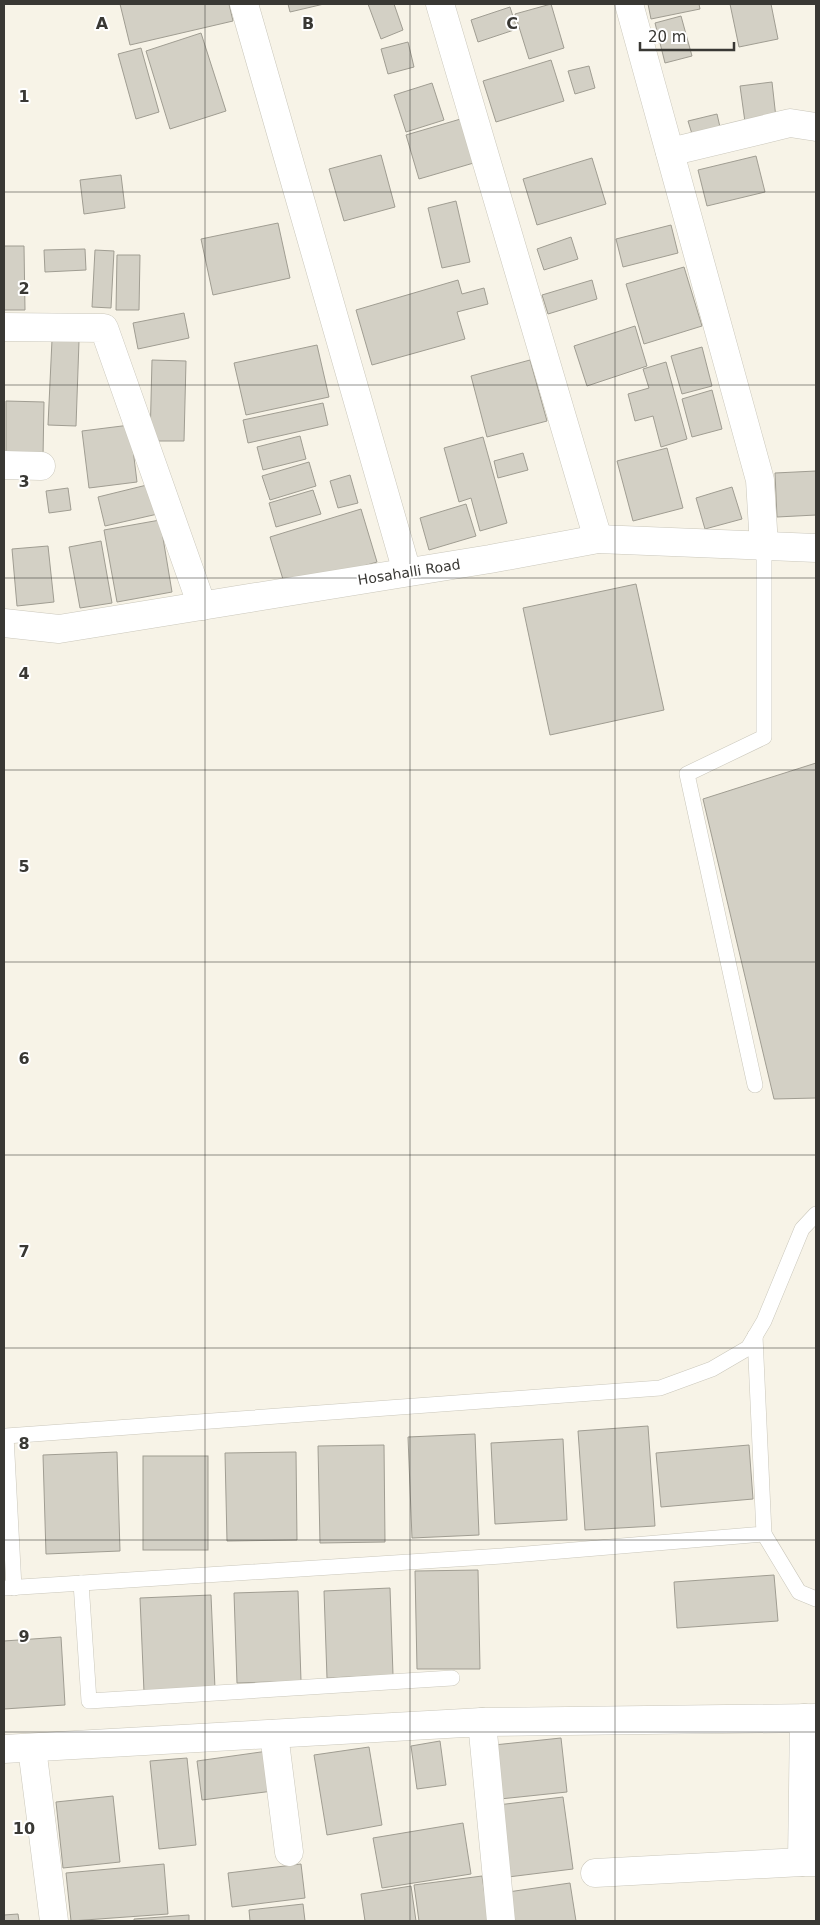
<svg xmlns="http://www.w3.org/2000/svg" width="820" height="1925" font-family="'DejaVu Sans',sans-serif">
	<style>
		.building { fill: #d3d0c5; stroke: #a09d92 }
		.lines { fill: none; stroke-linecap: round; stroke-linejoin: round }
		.service-casing { stroke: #cac7bb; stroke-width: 16 }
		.minor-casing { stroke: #cac7bb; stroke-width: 29 }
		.tertiary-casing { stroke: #cac7bb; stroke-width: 29 }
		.service { stroke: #fff; stroke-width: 15 }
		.minor { stroke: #fff; stroke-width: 28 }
		.tertiary { stroke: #fff; stroke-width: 28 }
		.grid { fill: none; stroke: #393834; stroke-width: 1; stroke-opacity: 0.55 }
		.labels { text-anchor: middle; stroke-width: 4; stroke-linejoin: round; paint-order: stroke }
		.street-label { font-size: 14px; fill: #393834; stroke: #fff }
		.grid-label { font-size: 16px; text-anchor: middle; font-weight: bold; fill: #393834; stroke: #fff; stroke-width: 4; stroke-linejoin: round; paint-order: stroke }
	</style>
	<rect width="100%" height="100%" fill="#f7f3e7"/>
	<g class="building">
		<path d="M120,4H229L233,21L130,45Z"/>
		<path d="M288,4H324L290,12Z"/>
		<path d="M368,4H394L403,30L381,39Z"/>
		<path d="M551,4L564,48L529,59L515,14Z"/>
		<path d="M648,4H699L700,9L651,19Z"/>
		<path d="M730,4H771L778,39L739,47Z"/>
		<path d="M510,7L517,29L478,42L471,20Z"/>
		<path d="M681,16L692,56L665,63L655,23Z"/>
		<path d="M201,33L226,111L170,129L146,51Z"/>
		<path d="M408,42L414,67L388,74L381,49Z"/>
		<path d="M141,48L159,112L136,119L118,54Z"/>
		<path d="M551,60L564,101L496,122L483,81Z"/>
		<path d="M589,66L595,88L575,94L568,71Z"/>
		<path d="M772,82L776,118L745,122L740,86Z"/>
		<path d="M432,83L444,120L406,132L394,95Z"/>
		<path d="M717,114L720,127L692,134L688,121Z"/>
		<path d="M464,118L477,162L419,179L406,135Z"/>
		<path d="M381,155L395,207L344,221L329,169Z"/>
		<path d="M756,156L765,192L707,206L698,170Z"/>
		<path d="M592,158L606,204L537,225L523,179Z"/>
		<path d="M121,175L125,208L84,214L80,180Z"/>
		<path d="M456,201L470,262L442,268L428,208Z"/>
		<path d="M278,223L290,278L213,295L201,239Z"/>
		<path d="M671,225L678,253L623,267L616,239Z"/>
		<path d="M571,237L578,259L544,270L537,249Z"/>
		<path d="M4,246H24L25,310H4Z"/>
		<path d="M85,249L86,270L45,272L44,250Z"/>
		<path d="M95,250L114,251L111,308L92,307Z"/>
		<path d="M117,255H140L139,310H116Z"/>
		<path d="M684,267L702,326L644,344L626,284Z"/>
		<path d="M458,280L462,294L484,288L488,304L457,312L465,339L372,365L356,310Z"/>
		<path d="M592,280L597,299L548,314L542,295Z"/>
		<path d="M184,313L189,338L138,349L133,323Z"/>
		<path d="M635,326L647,366L587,386L574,346Z"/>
		<path d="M52,340L79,341L76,426L48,425Z"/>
		<path d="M317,345L329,397L246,415L234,363Z"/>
		<path d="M702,347L712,386L682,394L671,356Z"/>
		<path d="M152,360L186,361L184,441H150Z"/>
		<path d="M530,360L547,421L487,437L471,376Z"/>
		<path d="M666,362L687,439L661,447L653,416L635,421L628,394L649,388L643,369Z"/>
		<path d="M712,390L722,429L692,437L682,399Z"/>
		<path d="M6,401L44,402L43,457L6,456Z"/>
		<path d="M323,403L328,425L248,443L243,420Z"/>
		<path d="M130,425L137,482L89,488L82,431Z"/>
		<path d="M300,436L306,459L263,470L257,447Z"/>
		<path d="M483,437L507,523L480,531L471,498L459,502L444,448Z"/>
		<path d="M667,448L683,508L633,521L617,461Z"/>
		<path d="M523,453L528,470L498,478L494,461Z"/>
		<path d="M309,462L316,486L270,500L262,476Z"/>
		<path d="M816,471V515L777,517L775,473Z"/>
		<path d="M350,475L358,503L338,508L330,481Z"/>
		<path d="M155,483L162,513L105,526L98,497Z"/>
		<path d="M732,487L742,519L705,529L696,498Z"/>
		<path d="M68,488L71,510L49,513L46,491Z"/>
		<path d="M313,490L321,514L276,527L269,503Z"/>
		<path d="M466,504L476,536L429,550L420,518Z"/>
		<path d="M361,509L377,562L286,589L270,537Z"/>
		<path d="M160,520L172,592L117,602L104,530Z"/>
		<path d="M101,541L112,603L80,608L69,547Z"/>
		<path d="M48,546L54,602L17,606L12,549Z"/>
		<path d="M636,584L664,710L550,735L523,608Z"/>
		<path d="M816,763V1098L774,1099L703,799Z"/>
		<path d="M648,1426L655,1526L585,1530L578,1431Z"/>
		<path d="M475,1434L479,1535L412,1538L408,1437Z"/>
		<path d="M563,1439L567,1520L495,1524L491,1443Z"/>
		<path d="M384,1445L385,1542L320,1543L318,1446Z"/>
		<path d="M749,1445L753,1499L661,1507L656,1453Z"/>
		<path d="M117,1452L120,1551L46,1554L43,1455Z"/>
		<path d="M296,1452L297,1540L227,1541L225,1453Z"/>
		<rect x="143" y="1456" width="65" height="94"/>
		<path d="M478,1570L480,1669H417L415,1571Z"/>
		<path d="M774,1575L778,1621L677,1628L674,1582Z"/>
		<path d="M390,1588L393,1675L327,1678L324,1591Z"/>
		<path d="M298,1591L301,1681L237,1683L234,1593Z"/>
		<path d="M211,1595L215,1689L144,1692L140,1598Z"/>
		<path d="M61,1637L65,1705L4,1709V1641Z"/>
		<path d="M561,1738L567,1792L500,1799L494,1745Z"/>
		<path d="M440,1741L446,1785L417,1789L411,1746Z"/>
		<path d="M369,1747L382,1825L327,1835L314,1755Z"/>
		<path d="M268,1751L273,1791L202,1800L197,1761Z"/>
		<path d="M187,1758L196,1845L159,1849L150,1761Z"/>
		<path d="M113,1796L120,1862L63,1868L56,1802Z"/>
		<path d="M563,1797L573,1869L508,1877L498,1805Z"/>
		<path d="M463,1823L471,1874L382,1888L373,1838Z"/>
		<path d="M164,1864L168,1914L71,1921L66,1873Z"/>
		<path d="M301,1864L305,1898L232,1907L228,1873Z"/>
		<path d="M482,1876L489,1921H419L414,1885Z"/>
		<path d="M570,1883L576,1921H512L508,1892Z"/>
		<path d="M411,1886L416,1921H365L361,1894Z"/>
		<path d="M303,1904L305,1921H250L249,1910Z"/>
		<path d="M18,1914L19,1921H4V1915Z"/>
		<path d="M189,1915V1921H134V1919Z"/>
	</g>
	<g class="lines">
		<defs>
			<g id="service">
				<path d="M755,1085L687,774L764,737V546"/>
				<path d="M764,1534L799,1592L816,1599"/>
				<path d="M81,1583L89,1701L452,1678"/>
				<path d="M5,1588L502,1556L764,1534L755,1336"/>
				<path d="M14,1588L6,1436L660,1388L712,1369L748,1348L764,1321L802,1229L816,1214"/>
			</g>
			<g id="minor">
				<path d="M244,4L407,572"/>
				<path d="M440,4L598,539"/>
				<path d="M629,4L760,480L764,546"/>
				<path d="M670,152L790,123L816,127"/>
				<path d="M4,327L104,328L202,606"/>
				<path d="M4,465L41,466"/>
				<path d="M804,1718L802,1862H816"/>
				<path d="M482,1722L816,1718"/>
				<path d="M274,1734L289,1852"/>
				<path d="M32,1748L54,1921"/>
				<path d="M4,1749L482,1722L501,1921"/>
				<path d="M595,1873L802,1862"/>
			</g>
			<path id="tertiary" d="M4,623L59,629L490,559L598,539L816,548"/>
		</defs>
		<use href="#service" class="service-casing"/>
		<use href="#minor" class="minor-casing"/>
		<use href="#tertiary" class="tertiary-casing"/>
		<use href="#service" class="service"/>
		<use href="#minor" class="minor"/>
		<use href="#tertiary" class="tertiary"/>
	</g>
	<path class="grid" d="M205,4V1921M410,4V1921M615,4V1921M4,192H816M4,385H816M4,578H816M4,770H816M4,962H816M4,1155H816M4,1348H816M4,1540H816M4,1732H816"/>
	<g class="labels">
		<g class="street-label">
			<text transform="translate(409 572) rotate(-9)" y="5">Hosahalli Road</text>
		</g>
	</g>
	<g class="grid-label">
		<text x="102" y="29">A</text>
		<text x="308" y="29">B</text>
		<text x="512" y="29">C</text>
		<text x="24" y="102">1</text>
		<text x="24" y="294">2</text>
		<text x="24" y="487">3</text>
		<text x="24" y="679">4</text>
		<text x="24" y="872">5</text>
		<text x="24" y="1064">6</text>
		<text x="24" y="1257">7</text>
		<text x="24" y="1449">8</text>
		<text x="24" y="1642">9</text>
		<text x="24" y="1834">10</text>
	</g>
	<rect width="820" height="1925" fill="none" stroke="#393834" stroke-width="10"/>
	<path d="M640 42v8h94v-8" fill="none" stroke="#393834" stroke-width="2.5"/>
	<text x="648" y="42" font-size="15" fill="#393834" stroke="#ffffff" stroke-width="4" paint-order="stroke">20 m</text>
</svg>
